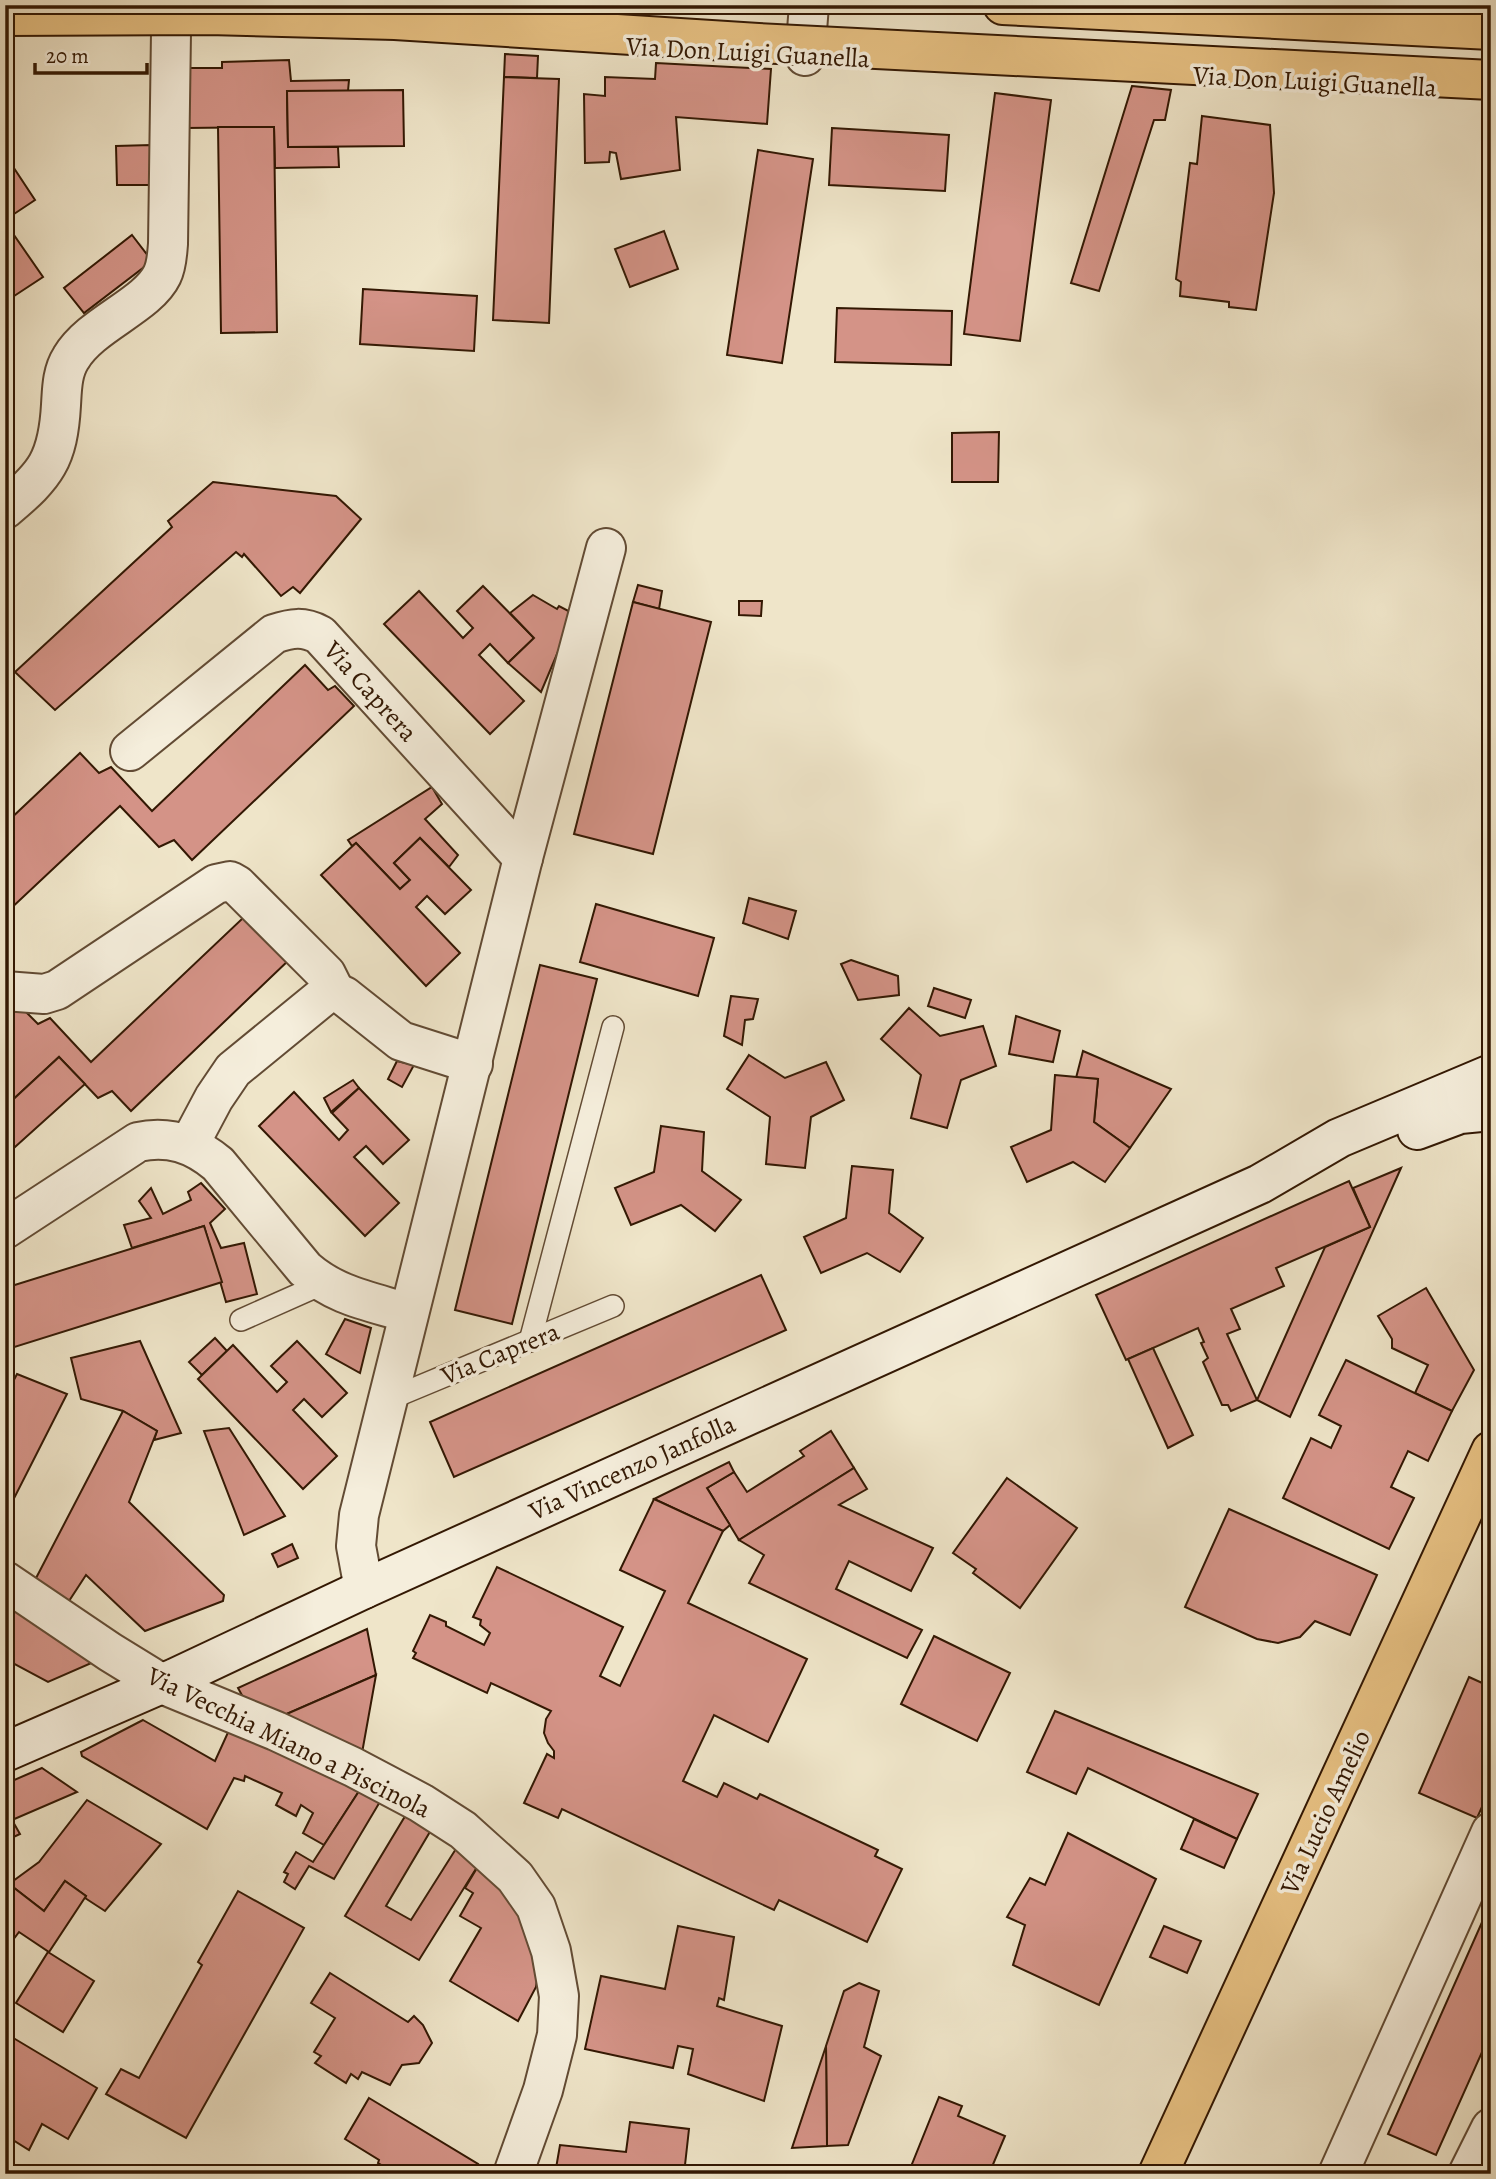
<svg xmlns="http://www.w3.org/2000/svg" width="1496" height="2179" font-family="Alegreya,serif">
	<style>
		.building { fill: #d49387; stroke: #331803; stroke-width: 2 }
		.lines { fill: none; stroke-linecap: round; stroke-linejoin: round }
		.service-casing { stroke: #624b34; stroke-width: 24 }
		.minor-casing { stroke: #624b34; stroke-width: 42 }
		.tertiary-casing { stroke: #624b34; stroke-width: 42 }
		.secondary-casing { stroke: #331803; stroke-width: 42 }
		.primary-casing { stroke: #331803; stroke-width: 42 }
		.trunk-casing { stroke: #331803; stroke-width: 42 }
		.service { stroke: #f5eedc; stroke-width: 21 }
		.minor { stroke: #f5eedc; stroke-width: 38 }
		.tertiary { stroke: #f5eedc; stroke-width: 38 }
		.secondary { stroke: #f5eedc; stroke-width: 38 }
		.primary { stroke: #e8c284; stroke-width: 38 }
		.trunk { stroke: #e8c284; stroke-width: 38 }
		.trunk-bridge-casing { stroke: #331803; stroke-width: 42; stroke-linecap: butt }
		.trunk-bridge { stroke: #e8c284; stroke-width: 38 }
		.labels { text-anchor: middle; stroke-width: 7; stroke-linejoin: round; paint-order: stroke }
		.street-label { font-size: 26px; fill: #331803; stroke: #f5eedc }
	</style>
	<rect width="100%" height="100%" fill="#efe5c9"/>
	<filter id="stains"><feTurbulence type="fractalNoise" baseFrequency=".00286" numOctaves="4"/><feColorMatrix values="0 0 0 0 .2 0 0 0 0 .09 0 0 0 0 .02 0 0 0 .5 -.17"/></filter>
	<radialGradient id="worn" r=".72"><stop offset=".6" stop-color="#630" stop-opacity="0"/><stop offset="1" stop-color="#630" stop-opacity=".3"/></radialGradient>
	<g class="building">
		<path d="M505,54L538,56L537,78L504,77Z"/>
		<path d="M289,60L291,81L349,80L348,91H287L288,147H338L339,167L275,168L274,127L185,128V68H222V62Z"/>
		<path d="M656,63L771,69L767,124L676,117L680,170L621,179L616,153L610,152L609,162L585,163L584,94L605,96V77L655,79Z"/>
		<path d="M504,77L559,79L549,323L493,320Z"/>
		<path d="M1132,86L1171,90L1165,120H1154L1099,291L1071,283Z"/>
		<path d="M403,90L404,146L288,147L287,91Z"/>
		<path d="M995,93L1051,100L1020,341L964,334Z"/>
		<path d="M1202,116L1270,125L1274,193L1256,310L1229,307V302L1180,296L1181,282L1176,279L1190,163L1197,164Z"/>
		<path d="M218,127H274L277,332L221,333Z"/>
		<path d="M832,128L949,135L945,191L829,185Z"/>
		<path d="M151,145L152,185H117L116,146Z"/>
		<path d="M758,150L813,159L782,363L727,355Z"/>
		<path d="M6,156L35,200L5,220V157Z"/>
		<path d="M5,222L43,277L5,302Z"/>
		<path d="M664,231L678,269L630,287L615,249Z"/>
		<path d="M132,235L152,261L84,313L64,288Z"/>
		<path d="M363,289L477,296L474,351L360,344Z"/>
		<path d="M837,308L952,311L951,365L835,362Z"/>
		<path d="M999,432L998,482H952V433Z"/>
		<path d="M213,482L336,496L361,519L300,593L293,587L281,596L244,554L242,557L236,552L55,710L15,672L172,527L168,521Z"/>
		<path d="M638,585L662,591L659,609L633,602Z"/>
		<path d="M483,586L534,638L508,663L490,644L479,655L524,701L490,734L384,624L419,591L463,638L473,628L457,611Z"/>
		<path d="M533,595L557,609L559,606L576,615L568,628L541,692L508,663L534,638L510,613Z"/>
		<path d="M739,601H762L761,616L739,615Z"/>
		<path d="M633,602L711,622L653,854L574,834Z"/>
		<path d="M305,665L328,690L335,686L354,706L192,860L174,840L159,847L120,806L5,914V824L80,753L99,773L111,767L152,811Z"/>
		<path d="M432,787L442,804L425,819L458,855L449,867L420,838L394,863L410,880L400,889L356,843L352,846L348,840Z"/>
		<path d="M420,838L471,890L445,914L427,896L416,907L460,953L426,986L321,875L356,843L400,889L410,880L394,863Z"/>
		<path d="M749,898L796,911L788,939L743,923Z"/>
		<path d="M596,904L714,938L698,996L580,962Z"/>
		<path d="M244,917L292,957L131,1111L112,1091L98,1098L59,1057L5,1107V1018L19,1005L38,1024L50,1018L91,1062Z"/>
		<path d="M851,960L898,976L899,995L858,1000L841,964Z"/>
		<path d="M540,965L597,979L512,1324L455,1310Z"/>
		<path d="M934,988L971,1000L965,1018L928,1006Z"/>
		<path d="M731,996L758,999L753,1019L745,1020L742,1045L724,1036Z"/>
		<path d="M909,1008L940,1036L983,1026L996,1066L961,1080L947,1128L911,1118L921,1075L881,1039Z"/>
		<path d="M1016,1016L1060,1031L1053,1062L1009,1054Z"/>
		<path d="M1083,1051L1171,1089L1130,1148L1094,1122L1098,1079L1076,1078Z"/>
		<path d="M749,1055L785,1078L826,1062L844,1100L811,1117L805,1168L766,1164L770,1117L727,1089Z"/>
		<path d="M59,1057L85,1084L5,1156V1107Z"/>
		<path d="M397,1061L414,1065L402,1087L388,1079Z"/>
		<path d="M1055,1075L1098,1079L1094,1122L1130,1148L1105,1182L1073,1162L1027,1182L1011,1147L1051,1130Z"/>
		<path d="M353,1080L359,1088L331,1112L324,1098Z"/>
		<path d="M359,1088L409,1140L383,1164L366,1146L354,1157L399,1203L365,1236L259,1126L294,1092L339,1140L348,1130L332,1113Z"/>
		<path d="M661,1126L704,1132L702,1171L741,1200L715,1231L681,1205L631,1225L615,1188L654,1172Z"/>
		<path d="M852,1166L893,1170L889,1213L923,1238L900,1272L867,1253L821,1273L804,1237L846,1218Z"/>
		<path d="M1401,1168L1290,1417L1257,1400L1325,1247L1370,1227L1353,1188Z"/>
		<path d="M1349,1181L1370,1227L1276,1268L1284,1286L1231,1309L1240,1329L1227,1334L1257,1400L1231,1411L1228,1405H1222L1203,1362L1208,1358L1201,1343L1204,1342L1198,1328L1126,1360L1096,1295Z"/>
		<path d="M201,1183L225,1209L210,1223L221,1248L244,1243L257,1294L226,1302L204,1226L132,1248L124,1225L151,1218L139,1201L151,1188L163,1214L191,1200L188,1192Z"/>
		<path d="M204,1226L222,1282L5,1350V1288Z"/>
		<path d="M761,1275L786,1330L454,1477L430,1422Z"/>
		<path d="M1426,1288L1474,1370L1452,1411L1415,1393L1428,1365L1392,1348V1339L1378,1316Z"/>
		<path d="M345,1319L371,1328L360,1373L326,1354Z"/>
		<path d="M215,1338L227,1351L202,1375L189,1362Z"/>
		<path d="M140,1341L181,1433L154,1440L157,1431L123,1411L81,1399L71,1358Z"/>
		<path d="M297,1341L347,1393L322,1417L304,1399L293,1410L337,1456L303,1489L198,1379L233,1345L277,1392L287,1382L271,1366Z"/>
		<path d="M1153,1348L1193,1435L1168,1448L1128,1359Z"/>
		<path d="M1346,1360L1452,1411L1428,1461L1408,1451L1391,1487L1414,1498L1389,1549L1283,1498L1311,1438L1331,1448L1341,1426L1319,1415Z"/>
		<path d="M17,1374L67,1394L6,1514L10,1518L5,1528V1397Z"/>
		<path d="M123,1411L157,1431L129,1502L224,1595L223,1601L145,1631L86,1575L67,1604L34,1582Z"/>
		<path d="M229,1428L285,1516L244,1535L204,1431Z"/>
		<path d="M831,1431L854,1468L739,1540L707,1488L734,1472L747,1492L804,1456L800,1451Z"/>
		<path d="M729,1462L734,1472L707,1488L730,1525L723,1531L654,1499Z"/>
		<path d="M854,1468L867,1489L839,1505L933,1548L911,1591L849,1561L836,1589L922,1630L907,1658L749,1583L764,1555L739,1540Z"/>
		<path d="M1007,1478L1077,1528L1020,1608L973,1573L976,1569L953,1553Z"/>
		<path d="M654,1499L723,1531L688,1603L807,1659L768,1742L714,1715L683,1781L717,1797L724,1783L757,1799L760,1794L878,1850L875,1856L902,1869L867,1942L779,1900L774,1910L562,1809L558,1818L524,1803L547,1754L554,1758V1751L548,1743L544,1733L546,1719L551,1711L491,1683L487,1693L413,1658L416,1653L413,1651L430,1615L446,1622V1626L484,1645L490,1633L480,1625L481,1620L473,1617L497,1567L623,1627L600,1676L620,1686L665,1591L620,1570Z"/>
		<path d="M1229,1509L1377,1575L1350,1635L1315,1621L1300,1637L1278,1643L1257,1639L1185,1607Z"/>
		<path d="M292,1544L298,1558L278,1567L272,1554Z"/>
		<path d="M5,1588L96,1661L48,1682L5,1659Z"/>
		<path d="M367,1629L376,1675L282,1716L244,1699L238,1688Z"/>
		<path d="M934,1636L1010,1673L977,1741L901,1704Z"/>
		<path d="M376,1675L362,1753L282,1716Z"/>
		<path d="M1469,1677L1491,1687V1787L1477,1818L1419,1793Z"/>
		<path d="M1055,1711L1258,1794L1237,1839L1088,1768L1076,1794L1027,1772Z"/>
		<path d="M143,1720L215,1761L230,1728L363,1785L324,1845L303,1833L313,1813L301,1805L296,1816L276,1805L282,1793L245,1776L244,1781L234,1778L207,1829L82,1756L81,1752Z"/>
		<path d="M42,1768L77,1792L12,1820L20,1834L5,1841V1784Z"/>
		<path d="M363,1785L384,1795L334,1879L309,1866L295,1889L284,1882L288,1874L284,1872L296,1852L313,1862Z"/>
		<path d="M87,1800L161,1844L105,1911L85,1898L86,1896L65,1881L44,1911L9,1884L39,1862Z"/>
		<path d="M410,1808L434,1825L386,1906L411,1920L459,1844L479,1864L419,1960L345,1916Z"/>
		<path d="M1194,1819L1237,1839L1224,1868L1181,1849Z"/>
		<path d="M1068,1833L1156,1879L1099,2005L1013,1965L1025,1925L1007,1917L1030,1878L1045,1885Z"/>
		<path d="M480,1863L516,1902L540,1962L536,1987L518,2021L450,1981L481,1928L460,1916L473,1893L465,1888Z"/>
		<path d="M65,1881L86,1896L49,1952L19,1932L10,1944L13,1947L5,1959V1889L9,1884L44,1911Z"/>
		<path d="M238,1891L304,1928L186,2138L106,2094L121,2069L139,2078L202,1965L198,1962Z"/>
		<path d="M1491,1902V2032L1436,2155L1388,2134Z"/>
		<path d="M678,1926L734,1937L724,2000L719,1998L717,2006L782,2026L764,2101L688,2074L693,2049L678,2046L673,2068L585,2049L601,1976L665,1989Z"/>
		<path d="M1164,1926L1201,1941L1187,1973L1150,1957Z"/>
		<path d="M48,1952L94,1981L63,2032L16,2003Z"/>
		<path d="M330,1973L408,2022L414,2016L423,2025L432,2043L419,2063L402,2065L390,2085L362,2072L358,2079L351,2074L346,2083L315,2063L321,2056L314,2052L335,2018L311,2003Z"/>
		<path d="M859,1983L879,1991L864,2047L881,2056L848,2145L827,2146L826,2046L844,1991Z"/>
		<path d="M5,2033L97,2088L68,2139L42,2124L29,2150L8,2137L5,2143V2101L7,2098L5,2097Z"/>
		<path d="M826,2046L827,2146L792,2148Z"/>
		<path d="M939,2097L962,2106L958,2116L1005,2136L989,2174H908Z"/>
		<path d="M369,2098L478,2164L473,2174H397L378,2163L379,2160L345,2139Z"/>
		<path d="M630,2122L689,2129L684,2174H555L560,2145L626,2152Z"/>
	</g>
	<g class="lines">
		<defs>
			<g id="service">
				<path d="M241,1320L322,1284"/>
				<path d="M530,1341L613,1027"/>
				<path d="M387,1400L613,1306"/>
			</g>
			<g id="minor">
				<path d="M5,509C46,475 58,459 61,405C62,389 62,372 71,358C91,324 147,306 162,275C167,265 167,254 168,244L171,32"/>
				<path d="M130,751L274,634C292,628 303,626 320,635L523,858"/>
				<path d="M5,991L44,994L57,990L216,884L230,881L237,885L326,974L335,992"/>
				<path d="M189,1145L214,1098L233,1070L326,994L335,992L344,996L401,1041L473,1064"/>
				<path d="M5,1229L138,1142C169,1135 194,1144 218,1164L305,1269C336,1296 369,1301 408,1313"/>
				<path d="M5,1581L110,1652L162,1684L276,1731L353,1767L421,1803L463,1830L515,1877L536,1907L551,1951L559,1996L557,2035L543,2090L513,2174"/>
				<path d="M364,1589L356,1546L359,1515L523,858L606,548"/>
				<path d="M1338,2174L1491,1832"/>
				<path d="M1468,2174L1491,2128"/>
			</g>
			<path id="tertiary" d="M805,56L809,5"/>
			<g id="secondary">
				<path d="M1417,1130L1460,1114L1491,1111"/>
				<path d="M5,1752L175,1678L364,1589L1260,1184L1339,1138L1491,1074"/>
			</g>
			<path id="primary" d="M1158,2174L1491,1451"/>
			<path id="trunk" d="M1003,5L1491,30"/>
		</defs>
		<use href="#service" class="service-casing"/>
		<use href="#minor" class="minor-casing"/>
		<use href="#tertiary" class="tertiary-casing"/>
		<use href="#secondary" class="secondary-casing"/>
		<use href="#primary" class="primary-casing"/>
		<use href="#trunk" class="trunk-casing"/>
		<use href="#service" class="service"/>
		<use href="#minor" class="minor"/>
		<use href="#tertiary" class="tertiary"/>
		<use href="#secondary" class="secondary"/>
		<use href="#primary" class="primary"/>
		<use href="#trunk" class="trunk"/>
		<defs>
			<path id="trunk-bridge" d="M5,16L209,15L395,20L758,43L1491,80"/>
		</defs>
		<use href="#trunk-bridge" class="trunk-bridge-casing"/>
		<use href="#trunk-bridge" class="trunk-bridge"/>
	</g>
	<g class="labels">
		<g class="street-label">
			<text transform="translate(748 52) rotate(3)" y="9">Via Don Luigi Guanella</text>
			<text transform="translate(1315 81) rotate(3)" y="9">Via Don Luigi Guanella</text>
			<text transform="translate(371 691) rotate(48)" y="9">Via Caprera</text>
			<text transform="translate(500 1353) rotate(-22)" y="9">Via Caprera</text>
			<text transform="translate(632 1467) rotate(-24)" y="9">Via Vincenzo Janfolla</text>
			<text transform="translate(289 1742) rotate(26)" y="9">Via Vecchia Miano a Piscinola</text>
			<text transform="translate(1325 1812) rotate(-65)" y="9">Via Lucio Amelio</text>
		</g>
	</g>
	<rect width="1496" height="2179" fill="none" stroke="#efe5c9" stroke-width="28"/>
	<rect x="7" y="7" width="1482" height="2165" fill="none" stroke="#331803" stroke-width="3.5"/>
	<rect x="14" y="14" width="1468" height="2151" fill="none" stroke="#331803" stroke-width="2"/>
	<path d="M35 63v10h112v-10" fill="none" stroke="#331803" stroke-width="3.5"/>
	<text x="46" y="63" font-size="21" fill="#331803" stroke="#f5eedc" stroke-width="5" paint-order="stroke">20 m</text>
	<rect width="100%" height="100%" filter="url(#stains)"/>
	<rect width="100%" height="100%" fill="url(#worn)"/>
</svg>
